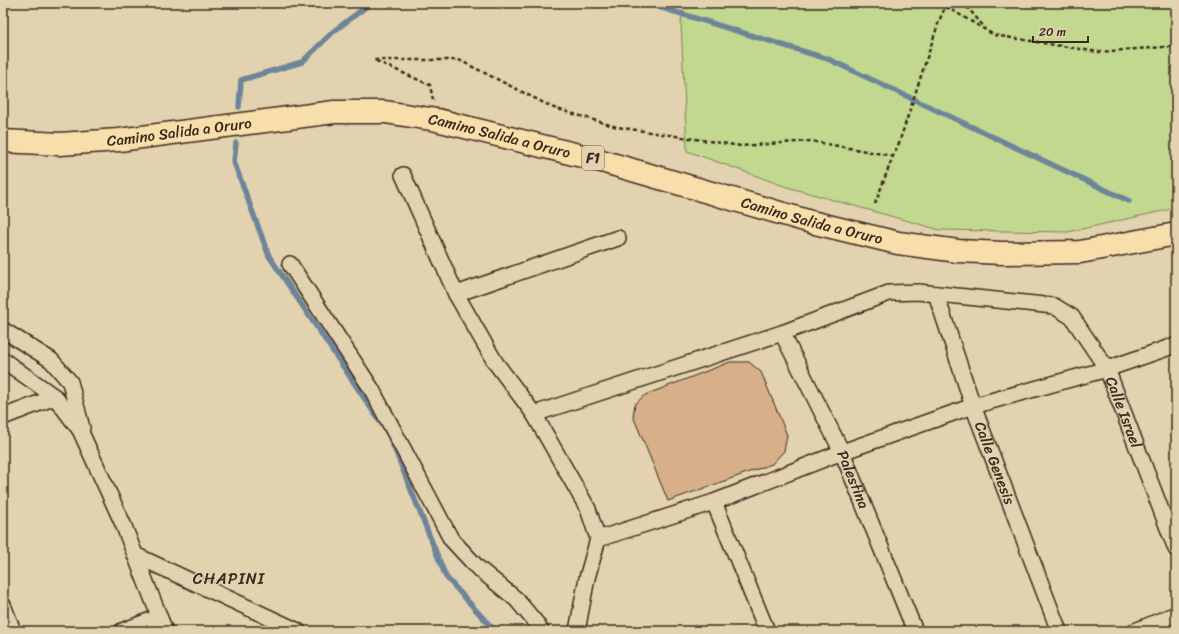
<svg xmlns="http://www.w3.org/2000/svg" width="1179" height="634" font-family="Sriracha,sans-serif">
	<style>
		.green { fill: #c1d88e; stroke: #7e8156 }
		.lines { fill: none; stroke-linecap: round; stroke-linejoin: round }
		.stream { stroke: #6d8599; stroke-width: 5.5 }
		.building { fill: #d7b08a; stroke: #3b2a1e }
		.street-casing { stroke: #3b2a1e; stroke-width: 18 }
		.highway-casing { stroke: #3b2a1e; stroke-width: 25 }
		.path { stroke: #3b2a1e; stroke-width: 2.5; stroke-dasharray: 4 3; stroke-linecap: butt }
		.street { stroke: #e3d2af; stroke-width: 15 }
		.highway { stroke: #f8deab; stroke-width: 22 }
		.labels { text-anchor: middle; stroke-width: 3; stroke-linejoin: round; paint-order: stroke }
		.shield { fill: #e3d2af; stroke: #6d5c4a; stroke-width: 1 }
		.shield-label { font-size: 14px; font-weight: bold; fill: #3b2a1e }
		.street-label { font-size: 15px; fill: #3b2a1e; stroke: #e3d2af }
		.neighbourhood-label { font-size: 16px; letter-spacing: 1px; fill: #3b2a1e; stroke: #e3d2af }
	</style>
	<rect width="100%" height="100%" fill="#e3d2af"/>
	<filter id="ink" filterUnits="userSpaceOnUse"><feTurbulence type="fractalNoise" baseFrequency=".025" numOctaves="2"/><feDisplacementMap in="SourceGraphic" scale="8" xChannelSelector="R" yChannelSelector="G"/><feConvolveMatrix kernelMatrix="1 2 1 2 8 2 1 2 1" color-interpolation-filters="sRGB"/></filter>
	<g filter="url(#ink)">
		<path class="green" d="M684,3H1176V208L1068,232L940,230L787,187L687,151L681,23Z"/>
		<g class="lines">
			<g class="stream">
				<path d="M646,3L828,59L1129,201"/>
				<path d="M239,107L241,80L302,62L334,31L371,3"/>
				<path d="M236,143L234,162L269,256L389,435L446,577L495,631"/>
			</g>
		</g>
		<path class="building" d="M730,362H749L761,372L787,435L784,451L772,464L668,501L633,416L635,404L645,395Z"/>
		<g class="lines">
			<defs>
				<g id="street">
					<path d="M403,175L456,294L495,362L534,414L588,509L598,539L587,578L577,631"/>
					<path d="M290,264L371,388L451,539L478,568L516,599L537,624L541,631"/>
					<path d="M456,294L618,238"/>
					<path id="s1" d="M936,294L973,406L1059,631"/>
					<path d="M3,330L51,360L70,382L82,428"/>
					<path id="s2" d="M782,333L842,452L915,631"/>
					<path d="M3,360L55,397L80,430L123,524L165,631"/>
					<path id="s3" d="M534,414L782,333L889,293L918,292L1054,306L1072,317L1107,369L1176,549"/>
					<path d="M3,417L55,397"/>
					<path d="M714,502L767,631"/>
					<path d="M598,539L714,502L842,452L973,406L1107,369L1176,345"/>
					<path d="M135,555L298,631"/>
					<path d="M3,605L13,631"/>
					<path d="M122,631L159,617"/>
					<path d="M1135,631L1176,614"/>
				</g>
				<g id="highway">
					<path id="s4" d="M3,141L60,144L119,140L334,112H385L437,120L598,160L811,222L898,243L958,251L1003,253L1080,252L1176,234"/>
				</g>
			</defs>
			<use href="#street" class="street-casing"/>
			<use href="#highway" class="highway-casing"/>
			<g class="path">
				<path d="M940,3L994,35L1098,52L1176,46"/>
				<path d="M960,3L968,8L985,28"/>
				<path d="M1085,3L1100,4L1106,3"/>
				<path d="M433,100L430,85L374,60H459L554,108L617,127L741,146L811,141L893,156"/>
				<path d="M875,204L893,156L899,143L939,21L947,3"/>
			</g>
			<use href="#street" class="street"/>
			<use href="#highway" class="highway"/>
		</g>
	</g>
	<g class="labels">
		<rect class="shield" x="582" y="146" width="22" height="24" rx="3"/>
		<g class="shield-label">
			<text x="593" y="163">F1</text>
		</g>
		<g class="street-label">
			<text dy="5" stroke="none"><textPath href="#s4" startOffset="177">Camino Salida a Oruro</textPath></text>
			<text dy="5" stroke="none"><textPath href="#s4" startOffset="501">Camino Salida a Oruro</textPath></text>
			<text dy="5" stroke="none"><textPath href="#s4" startOffset="825">Camino Salida a Oruro</textPath></text>
			<text dy="5" stroke="none"><textPath href="#s3" startOffset="671">Calle Israel</textPath></text>
			<text dy="5" stroke="none"><textPath href="#s1" startOffset="179">Calle Genesis</textPath></text>
			<text dy="5" stroke="none"><textPath href="#s2" startOffset="163">Palestina</textPath></text>
		</g>
		<g class="neighbourhood-label">
			<text x="229" y="584">CHAPINI</text>
		</g>
	</g>
	<rect width="1179" height="634" fill="none" stroke="#e3d2af" stroke-width="16"/>
	<rect x="8" y="8" width="1163" height="618" fill="none" stroke="#3b2a1e" stroke-width="1.5" filter="url(#ink)"/>
	<path d="M1033 36v6h55v-6" fill="none" stroke="#3b2a1e" stroke-width="2"/>
	<text x="1039" y="36" font-size="12" fill="#3b2a1e" stroke="#e3d2af" stroke-width="3" paint-order="stroke">20 m</text>
</svg>
